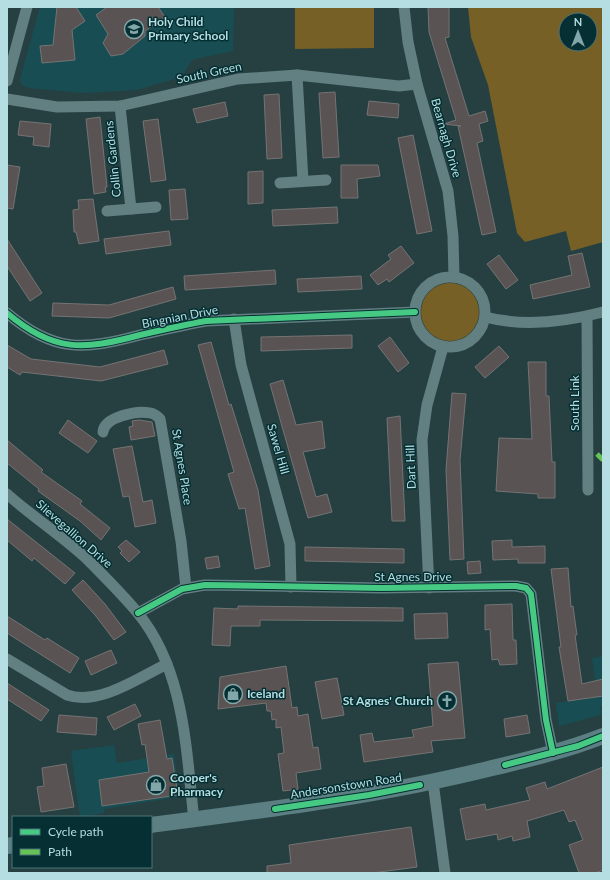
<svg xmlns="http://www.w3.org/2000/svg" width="610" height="880" font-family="Lato,sans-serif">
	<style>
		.built { fill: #184e53 }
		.green { fill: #766025; fill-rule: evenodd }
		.building { fill: #595353; stroke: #757373 }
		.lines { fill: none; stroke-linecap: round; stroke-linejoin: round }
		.minor { stroke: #627f81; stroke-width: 11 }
		.secondary { stroke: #5b7f82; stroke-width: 16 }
		.quiet { stroke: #66c356; stroke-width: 5; stroke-dasharray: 10 5; stroke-linecap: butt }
		.cycleway-casing { stroke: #052f32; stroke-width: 8 }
		.cycleway { stroke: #46c982; stroke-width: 6 }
		.labels { text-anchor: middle; stroke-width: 3; stroke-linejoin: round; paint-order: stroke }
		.poi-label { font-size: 12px; font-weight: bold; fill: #b4dee2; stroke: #052f32; text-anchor: start }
		.street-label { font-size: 12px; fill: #b4dee2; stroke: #052f32 }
	</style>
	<rect width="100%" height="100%" fill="#264042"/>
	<g class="built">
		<path d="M40,7H234L233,51L195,59L191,62L181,77L137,90L82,93L29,88L22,85L20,79Z"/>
		<path d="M603,656V705L600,706L601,715L559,726L556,703L598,697L592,658Z"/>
		<path d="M114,745L117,763L174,754L179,794L178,797L104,809V813L80,817L71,751Z"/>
	</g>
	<g class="green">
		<path d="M374,7V48L295,49V8Z"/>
		<path d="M468,7H603V242L571,251L566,231L525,242L517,233L488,85L471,37ZM566,20H590V44H566Z"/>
		<circle cx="450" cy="312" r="29"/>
	</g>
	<g class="building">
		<path d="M57,7H76L85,21L72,30L75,60L42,63L40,46L53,45Z"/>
		<path d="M107,7H158L165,17L145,31V36L123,54L111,56L103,43L108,34L96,15Z"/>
		<path d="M428,7H449V37L445,38L469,116L485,111L488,121L479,124L483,141L477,143L496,232L482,235L458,126H461L444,124L456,120L429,32Z"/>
		<path d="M335,92L339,157L323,158L319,93Z"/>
		<path d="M279,94L282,158L267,159L264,95Z"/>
		<path d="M369,101L399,104L398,118L367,115Z"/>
		<path d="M225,102L228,116L197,123L193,109Z"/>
		<path d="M100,117L107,187H105L106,192L94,194L86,119Z"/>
		<path d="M158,119L166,180L151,182L143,121Z"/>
		<path d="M20,121L51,124L49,147L33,145L34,137L18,135Z"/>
		<path d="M413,135L432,231L417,234L398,138Z"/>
		<path d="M7,165L20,167L13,209L7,208Z"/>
		<path d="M341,165H378L380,176L357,179L358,198H341Z"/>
		<path d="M263,171V203L248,204V172Z"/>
		<path d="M185,189L188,219L171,220L169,190Z"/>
		<path d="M93,199L99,241L79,244L76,232H74L73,210L79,209L78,200Z"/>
		<path d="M337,207L338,223L273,226L272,210Z"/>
		<path d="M169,231L171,245L106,254L104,239Z"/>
		<path d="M7,239L42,293L30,301L7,266Z"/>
		<path d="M401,246L414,263L389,282L387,279L378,285L370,275L391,259L388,255Z"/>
		<path d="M582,253L590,287L533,299L530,285L572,275L568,256Z"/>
		<path d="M499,255L518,280L506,289L487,264Z"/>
		<path d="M275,270L276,284L185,290L184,276Z"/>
		<path d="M361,276L362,289L298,292L297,279Z"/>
		<path d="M173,287L176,299L109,318L52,316L53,303L109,305Z"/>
		<path d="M352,335V348L261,351V337Z"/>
		<path d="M390,337L409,363L398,372L378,346Z"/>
		<path d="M211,342L229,405L231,404L258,490L270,566L255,569L245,508L239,509L228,474L234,472L198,345Z"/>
		<path d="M7,345L31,359L100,367L164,350L168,364L101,381L22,372L20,375L7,367Z"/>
		<path d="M499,346L509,357L485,378L475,367Z"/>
		<path d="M528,362H546V396H549L552,462H555V498H538V494L496,491L499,438L532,439Z"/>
		<path d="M283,380L296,425L322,421L325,448L303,452L316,497L327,494L332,512L308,518L270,384Z"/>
		<path d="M452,393L466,394L460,460L464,559L450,560L446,470Z"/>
		<path d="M400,416L405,521H392L387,418Z"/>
		<path d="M68,420L97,441L88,453L59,433Z"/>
		<path d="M139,420L152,422L155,436L131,440L129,427L133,426L132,421Z"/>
		<path d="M7,440L43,470L41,472L82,501L80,504L110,528L101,540L80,521L38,491L39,489L7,463Z"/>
		<path d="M132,446L143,502L152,500L156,523L135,527L129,496L123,497L113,449Z"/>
		<path d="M7,519L75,573L65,584L34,558L32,561L7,540Z"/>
		<path d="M126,540L140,552L129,562L120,553L122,551L118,547Z"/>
		<path d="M512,540V547L545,546V563H518V559L493,560L492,541Z"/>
		<path d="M305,547L404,549V563L305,561Z"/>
		<path d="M218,556L220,567L207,569L205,558Z"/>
		<path d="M480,561L481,573L468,574L467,562Z"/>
		<path d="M568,568L571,607L573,606L575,621L577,635H575L582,684L603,679V696L568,701L559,647H561L551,569Z"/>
		<path d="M83,580L105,604L126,632L114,640L95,615L72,590Z"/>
		<path d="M512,604L513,640H516L517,664L500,665L498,659L492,660L490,629L485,630V605Z"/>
		<path d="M238,606L403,608V621L260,620V626H231L230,646L212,645L214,608L238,609Z"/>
		<path d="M447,613L448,638L415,639L414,614Z"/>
		<path d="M7,616L45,640L47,638L79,658L70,673L7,633Z"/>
		<path d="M111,650L117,663L91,675L85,661Z"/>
		<path d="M458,662L465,738L431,741L433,752L364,762L360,735L372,733L374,742L414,737L412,730L433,726L428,664Z"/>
		<path d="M286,666L292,708L297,707L298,716L308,714L313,748L318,747L321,769L296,773L298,789L283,791L278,754L284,753L281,727L276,728V719L272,720L271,711H267L266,703L218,709L220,677Z"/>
		<path d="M337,678L344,715L322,719L315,682Z"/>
		<path d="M7,683L49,710L41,721L7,699Z"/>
		<path d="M135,704L141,716L114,730L107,717Z"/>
		<path d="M59,715L97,718L96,735L57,732Z"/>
		<path d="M527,715L530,733L506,737L504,719Z"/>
		<path d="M160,720L167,759L172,758L178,795L102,806L99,780L149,772L145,744L142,745L138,724Z"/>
		<path d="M66,764L74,807L41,812L37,787L44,786L42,768Z"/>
		<path d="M603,767V870L595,873H579L569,845L583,840L575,820L569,822L564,810L527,821L530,837L513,841L512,836L498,840L497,834L466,840L460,809L485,804L486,810L530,800L526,788L545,782L547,789Z"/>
		<path d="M411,827L417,867L372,873H267V866L291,863L289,845Z"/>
	</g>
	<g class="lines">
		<g class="minor">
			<path d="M404,7L408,42L417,84L448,191L453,236L454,277"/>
			<path d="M297,75L303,181"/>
			<path d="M7,81L27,7"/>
			<path d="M7,99L57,107L120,106L238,79L297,75L399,86L417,84"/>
			<path d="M120,106L131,209"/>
			<path d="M280,183L326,180"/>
			<path d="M107,211L156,207"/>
			<circle cx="450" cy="312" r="35"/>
			<path d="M7,313C54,353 84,350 140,335C162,330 184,325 206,321L415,312"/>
			<path d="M485,317C524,327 565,322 603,312"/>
			<path d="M587,317L588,490"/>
			<path d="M234,319L241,365L290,544L291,587"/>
			<path d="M103,432C104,417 137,410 150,413C154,413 157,416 160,419L181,541L186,588"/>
			<path d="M7,494C33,517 62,536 87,559C104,576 122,594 137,612C185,670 186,750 194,820"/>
			<path d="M429,588L422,440L427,405L443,347"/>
			<path d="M138,613L182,589L205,585L382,588L516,586L526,588L531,594L546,720L553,753"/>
			<path d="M7,659L67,695C99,706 138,678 167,664"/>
			<path d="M433,782L445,873"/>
		</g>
		<g class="secondary">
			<path d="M151,825C266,810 380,796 492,768C530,759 567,750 603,736"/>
			<path d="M7,846L13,845"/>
		</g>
		<path class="quiet" d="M597,454L603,460"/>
		<defs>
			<g id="cycleway">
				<path d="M7,313C54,353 84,350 140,335C162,330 184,325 206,321L415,312"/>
				<path d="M138,613L182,589L205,585L382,588L516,586L526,588L531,594L546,720L553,753"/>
				<path d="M505,765L578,746L603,736"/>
				<path d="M275,809L369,795L420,785"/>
			</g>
		</defs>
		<use href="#cycleway" class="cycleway-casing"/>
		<use href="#cycleway" class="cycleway"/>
	</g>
	<defs>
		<symbol id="school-ring" viewBox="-11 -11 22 22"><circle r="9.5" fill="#052f32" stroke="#82a7aa" stroke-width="1.5"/><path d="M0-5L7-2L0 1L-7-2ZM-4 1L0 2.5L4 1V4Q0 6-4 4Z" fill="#82a7aa"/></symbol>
		<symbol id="shop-ring" viewBox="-11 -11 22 22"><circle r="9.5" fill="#052f32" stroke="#82a7aa" stroke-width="1.5"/><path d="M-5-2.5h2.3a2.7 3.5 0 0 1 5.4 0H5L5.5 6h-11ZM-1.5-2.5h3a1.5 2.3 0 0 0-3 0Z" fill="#82a7aa"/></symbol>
		<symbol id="church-ring" viewBox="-11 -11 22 22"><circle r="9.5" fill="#052f32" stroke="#82a7aa" stroke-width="1.5"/><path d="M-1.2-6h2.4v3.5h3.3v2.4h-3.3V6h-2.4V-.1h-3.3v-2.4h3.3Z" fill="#82a7aa"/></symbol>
	</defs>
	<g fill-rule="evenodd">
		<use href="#school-ring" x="123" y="18" width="22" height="22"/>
		<use href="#shop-ring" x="222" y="683" width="22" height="22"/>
		<use href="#church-ring" x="436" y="690" width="22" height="22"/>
		<use href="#shop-ring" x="145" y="774" width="22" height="22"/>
	</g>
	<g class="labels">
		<g class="poi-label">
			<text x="148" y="26">Holy Child<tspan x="148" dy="14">Primary School</tspan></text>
			<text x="247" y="698">Iceland</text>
			<text x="433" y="705" text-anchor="end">St Agnes' Church</text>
			<text x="170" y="782">Cooper's<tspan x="170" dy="14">Pharmacy</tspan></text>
		</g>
		<g class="street-label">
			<text transform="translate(209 73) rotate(-12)" y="4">South Green</text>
			<text transform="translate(446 138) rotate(74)" y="4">Bearnagh Drive</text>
			<text transform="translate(113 159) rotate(-96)" y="4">Collin Gardens</text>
			<text transform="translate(180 317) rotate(-11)" y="4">Bingnian Drive</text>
			<text transform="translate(575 403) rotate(-90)" y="4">South Link</text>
			<text transform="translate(278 449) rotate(74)" y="4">Sawel Hill</text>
			<text transform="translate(182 467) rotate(81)" y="4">St Agnes Place</text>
			<text transform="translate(411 467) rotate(-92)" y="4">Dart Hill</text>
			<text transform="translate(74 534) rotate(41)" y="4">Slievegallion Drive</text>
			<text x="413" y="581">St Agnes Drive</text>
			<text transform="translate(346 786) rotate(-9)" y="4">Andersonstown Road</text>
		</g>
	</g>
	<rect width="610" height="880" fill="none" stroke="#b4dee2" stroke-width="16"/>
	<rect x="12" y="816" width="140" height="52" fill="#052f32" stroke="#4b7578"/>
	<rect x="20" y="829" width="20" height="6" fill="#46c982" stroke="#4b7578"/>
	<text x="48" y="836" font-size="12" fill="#b4dee2">Cycle path</text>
	<rect x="20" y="849" width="20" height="6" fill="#66c356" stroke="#4b7578"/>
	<text x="48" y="856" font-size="12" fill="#b4dee2">Path</text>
	<g transform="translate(578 32)"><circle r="19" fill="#052f32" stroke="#4b7578"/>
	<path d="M0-3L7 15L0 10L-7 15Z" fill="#82a7aa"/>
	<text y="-6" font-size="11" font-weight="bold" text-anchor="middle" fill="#b4dee2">N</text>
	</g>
</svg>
